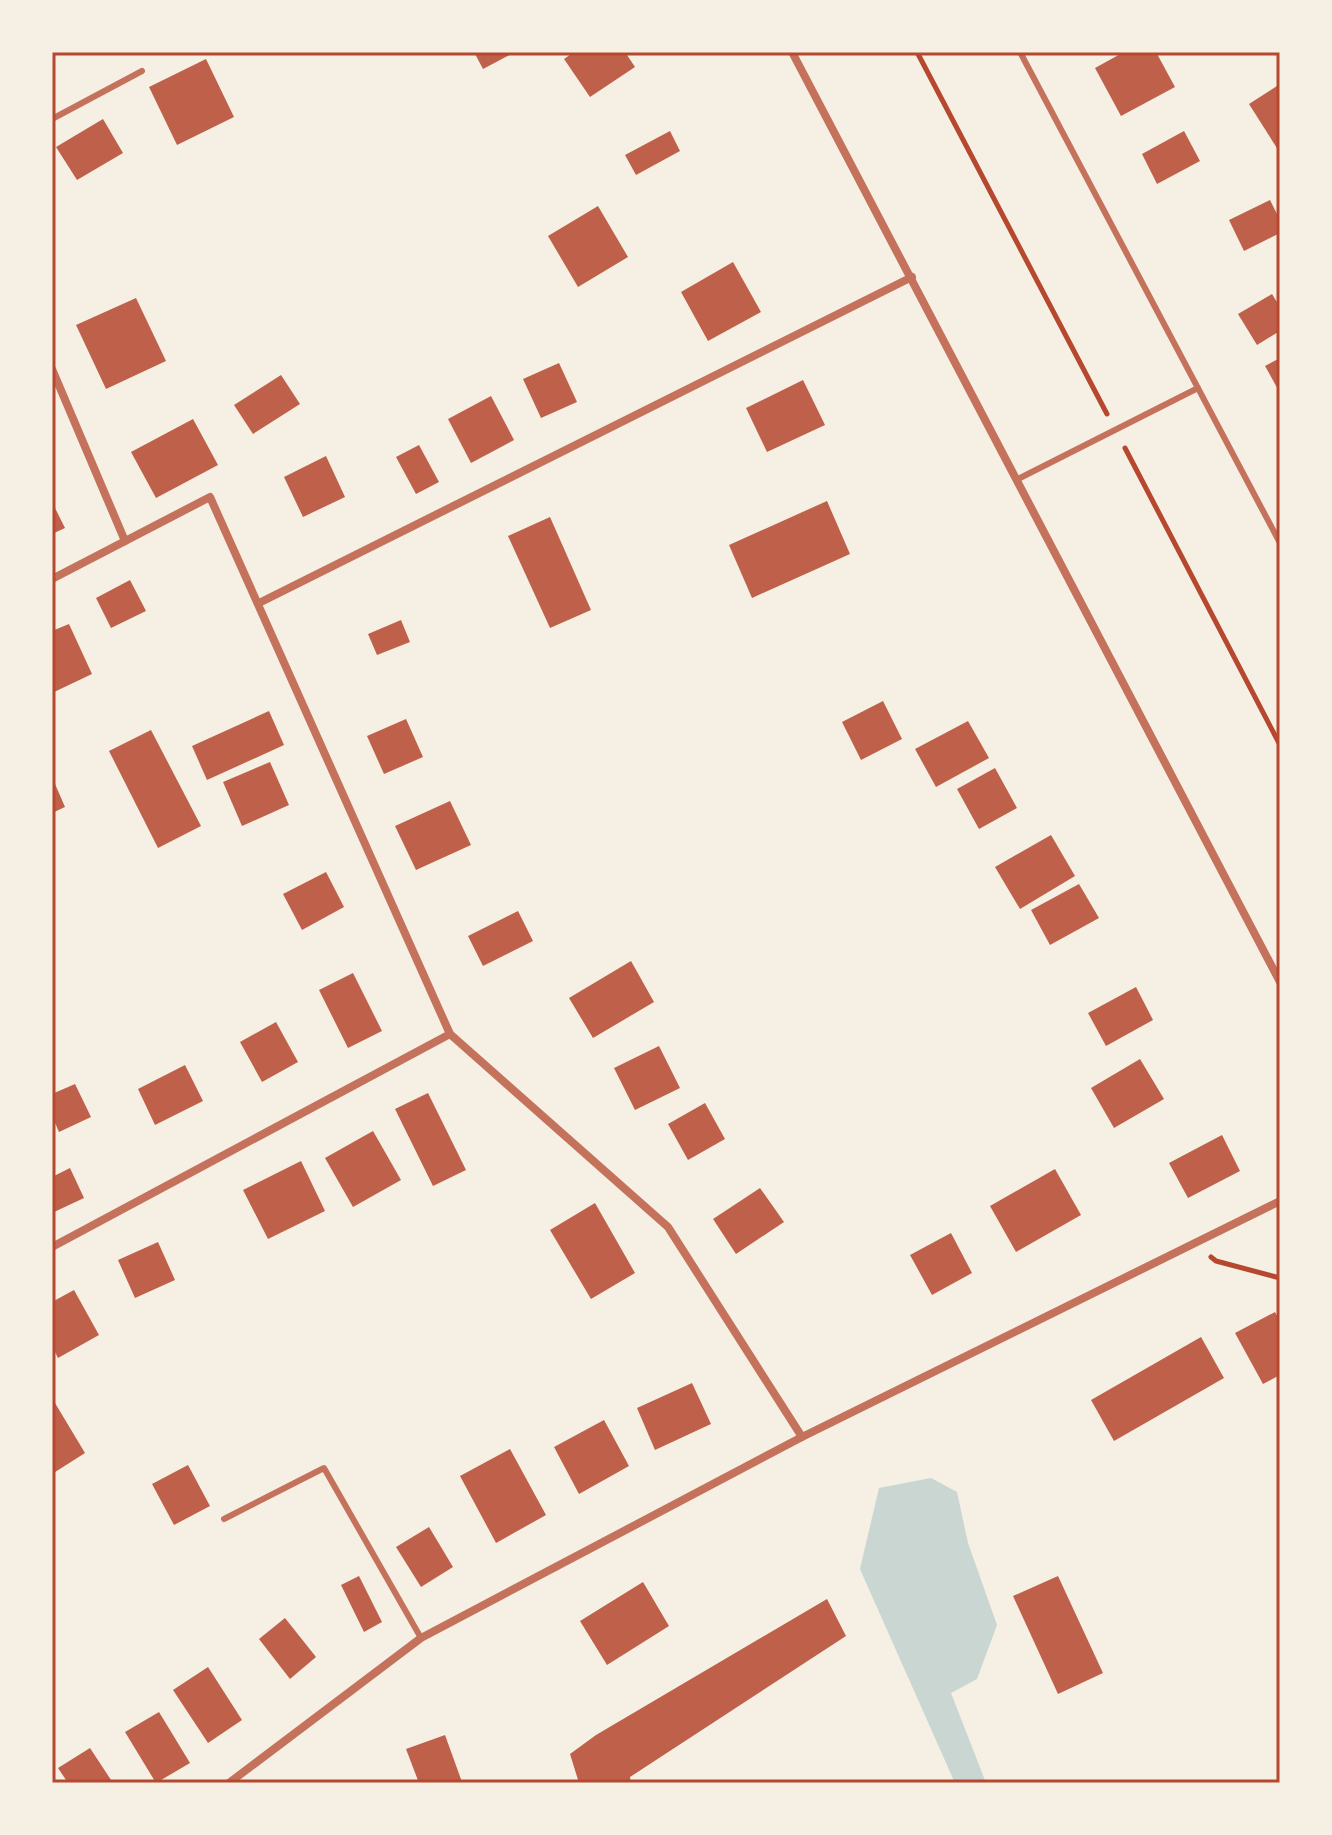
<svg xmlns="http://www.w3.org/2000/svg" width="1332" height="1835" font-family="Barlow,sans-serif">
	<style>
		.water { fill: #c9d6d2 }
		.building { fill: #bf614a }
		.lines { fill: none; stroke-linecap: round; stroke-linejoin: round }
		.path { stroke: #b5482f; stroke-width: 5 }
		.service { stroke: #c5725c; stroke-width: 6 }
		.minor { stroke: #c5725c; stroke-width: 8 }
		.neatline { fill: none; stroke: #b5482f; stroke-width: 3 }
	</style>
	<rect width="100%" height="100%" fill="#f6efe4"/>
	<path class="water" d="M931,1478L957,1492L968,1543L997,1625L977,1679L951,1693L986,1783H955L860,1569L879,1488Z"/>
	<g class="building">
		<path d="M474,52H515L483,69Z"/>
		<path d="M574,52H625L635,67L590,97L564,59Z"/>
		<path d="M1124,52H1156L1175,87L1121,116L1095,68Z"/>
		<path d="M206,59L234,117L177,145L149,87Z"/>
		<path d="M1280,84V153L1249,104Z"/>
		<path d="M103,119L123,153L77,180L56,147Z"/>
		<path d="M670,131L680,151L636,175L625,155Z"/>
		<path d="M1184,131L1200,161L1157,184L1142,154Z"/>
		<path d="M1270,200L1280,220V233L1244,251L1229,220Z"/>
		<path d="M598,206L628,257L578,287L548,236Z"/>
		<path d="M733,262L761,312L708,341L681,292Z"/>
		<path d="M1272,294L1280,307V331L1257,345L1238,314Z"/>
		<path d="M136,298L166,361L106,389L76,325Z"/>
		<path d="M1280,358V393L1265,366Z"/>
		<path d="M559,363L577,402L541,418L523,379Z"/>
		<path d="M281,375L300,404L253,434L234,405Z"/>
		<path d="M803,380L825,425L767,452L746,408Z"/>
		<path d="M491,396L514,440L471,463L448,419Z"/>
		<path d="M193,419L218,465L156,498L131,452Z"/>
		<path d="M419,445L439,482L416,494L396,457Z"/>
		<path d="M326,456L345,497L303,517L284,477Z"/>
		<path d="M827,501L850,554L752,598L729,545Z"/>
		<path d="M52,502L65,528L52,534Z"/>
		<path d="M550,517L591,610L550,628L508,536Z"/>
		<path d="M130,580L146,611L111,628L96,598Z"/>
		<path d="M401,620L410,642L377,655L368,634Z"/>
		<path d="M69,624L92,674L52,693V631Z"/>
		<path d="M883,701L902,739L861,760L842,722Z"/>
		<path d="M269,711L284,745L207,780L192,746Z"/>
		<path d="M406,719L423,757L384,774L367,736Z"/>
		<path d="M968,721L989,758L936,787L915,749Z"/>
		<path d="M151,730L201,826L158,848L109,751Z"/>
		<path d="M270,762L289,805L242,826L223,782Z"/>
		<path d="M995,768L1017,808L979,829L957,789Z"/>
		<path d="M52,777L65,807L52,813Z"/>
		<path d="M450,801L471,845L416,870L395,826Z"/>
		<path d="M1051,835L1075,876L1020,909L995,867Z"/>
		<path d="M326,872L344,907L302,930L283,894Z"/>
		<path d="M1079,884L1099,918L1050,945L1031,910Z"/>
		<path d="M518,911L533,941L483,966L468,936Z"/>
		<path d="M631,961L654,1002L593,1038L569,998Z"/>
		<path d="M353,973L382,1031L348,1048L319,990Z"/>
		<path d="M1136,987L1153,1020L1106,1046L1088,1013Z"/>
		<path d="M276,1022L298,1062L262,1082L240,1042Z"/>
		<path d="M659,1046L680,1088L635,1110L614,1068Z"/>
		<path d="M1140,1059L1164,1099L1114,1128L1091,1088Z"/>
		<path d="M185,1065L203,1101L155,1125L138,1089Z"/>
		<path d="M75,1084L91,1117L59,1132L52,1116V1094Z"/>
		<path d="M428,1093L466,1170L433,1186L395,1109Z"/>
		<path d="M705,1103L725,1139L688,1160L668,1124Z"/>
		<path d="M373,1131L401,1180L353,1207L325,1158Z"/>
		<path d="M1222,1135L1240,1171L1188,1198L1169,1163Z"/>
		<path d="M301,1161L325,1211L268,1239L243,1190Z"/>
		<path d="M70,1168L84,1198L52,1213V1177Z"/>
		<path d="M1055,1169L1081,1215L1016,1252L990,1206Z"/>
		<path d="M760,1188L784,1222L736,1254L713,1219Z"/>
		<path d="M595,1203L635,1273L591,1299L550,1230Z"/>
		<path d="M951,1233L972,1273L932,1295L910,1255Z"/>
		<path d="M158,1242L175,1280L135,1298L118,1260Z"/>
		<path d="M74,1290L99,1335L58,1358L52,1346V1302Z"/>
		<path d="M1275,1312L1280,1321V1375L1263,1384L1235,1333Z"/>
		<path d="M1201,1337L1224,1378L1114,1441L1091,1400Z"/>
		<path d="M692,1383L711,1424L655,1450L637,1408Z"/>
		<path d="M52,1398L85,1453L52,1474Z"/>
		<path d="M604,1420L629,1466L579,1494L554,1447Z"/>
		<path d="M510,1449L546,1515L496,1543L460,1476Z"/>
		<path d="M188,1465L210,1506L174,1525L152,1484Z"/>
		<path d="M429,1527L453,1567L421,1587L396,1547Z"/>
		<path d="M359,1576L382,1622L364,1632L341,1585Z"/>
		<path d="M1058,1576L1103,1673L1058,1694L1013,1596Z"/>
		<path d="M643,1582L669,1626L607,1665L580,1621Z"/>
		<path d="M827,1599L846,1636L630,1777L631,1783H579L570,1754L596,1735Z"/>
		<path d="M285,1618L316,1657L290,1679L259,1639Z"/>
		<path d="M208,1667L242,1720L208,1743L173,1690Z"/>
		<path d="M159,1712L190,1763L156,1783L125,1732Z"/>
		<path d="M445,1735L462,1782L419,1783L406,1749Z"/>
		<path d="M90,1748L113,1783H68L58,1768Z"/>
	</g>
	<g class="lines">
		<g class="path">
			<path d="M917,52L1107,414"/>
			<path d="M1125,448L1280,745"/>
			<path d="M1211,1257L1216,1261L1280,1278"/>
		</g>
		<g class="service">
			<path d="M1020,52L1280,543"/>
			<path d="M52,119L142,71"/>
			<path d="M1018,479L1198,388"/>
			<path d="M224,1519L324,1468L421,1638"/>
		</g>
		<g class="minor">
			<path d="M792,52L1280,982"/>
			<path d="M52,369L125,541"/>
			<path d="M52,579L210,497L450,1034L668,1227L802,1437"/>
			<path d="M259,603L912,277"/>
			<path d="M52,1247L450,1034"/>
			<path d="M229,1783L421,1638L802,1437L1280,1201"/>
		</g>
	</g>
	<rect width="1332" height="1835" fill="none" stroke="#f6efe4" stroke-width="108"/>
	<rect x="54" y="54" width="1224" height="1727" class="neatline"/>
</svg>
